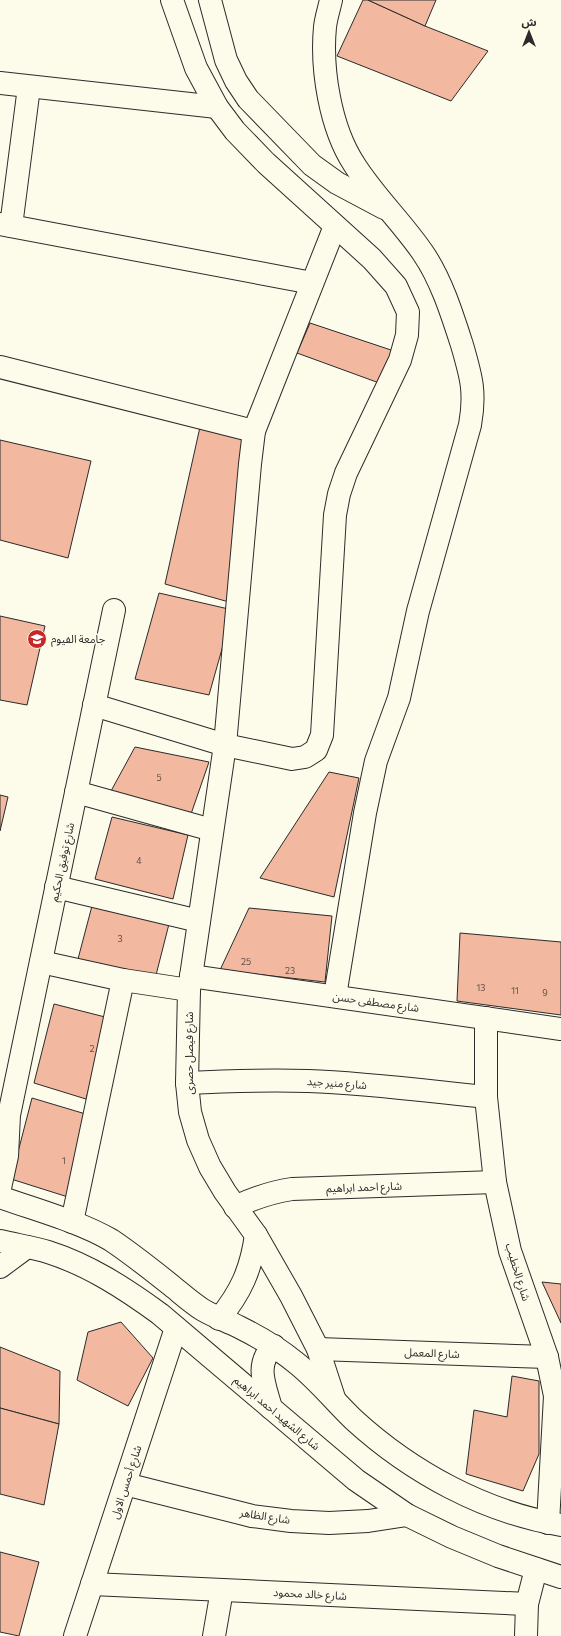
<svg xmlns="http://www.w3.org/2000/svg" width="561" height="1636" font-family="Commissioner,'Noto Sans Arabic',sans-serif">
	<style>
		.building { fill: #f2b8a0; stroke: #2b2b2b }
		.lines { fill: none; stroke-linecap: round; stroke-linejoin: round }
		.street-casing { stroke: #2b2b2b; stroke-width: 24 }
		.secondary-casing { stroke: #2b2b2b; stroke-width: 24 }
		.street { stroke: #fdfbea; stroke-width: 22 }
		.secondary { stroke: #fdfbea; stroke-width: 22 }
		.labels { text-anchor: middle; stroke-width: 3; stroke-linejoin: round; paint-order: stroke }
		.number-label { font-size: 9px; fill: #5d4e48 }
		.poi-label { font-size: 11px; fill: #2b2b2b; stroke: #fdfbea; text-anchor: start }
		.street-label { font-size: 11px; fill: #2b2b2b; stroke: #fdfbea }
	</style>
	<rect width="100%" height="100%" fill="#fdfbea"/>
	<g class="building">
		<path d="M363,0H368L425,26L488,51L451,101L337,56Z"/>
		<path d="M368,0H436L425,26Z"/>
		<path d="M310,323L397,352L382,384L297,353Z"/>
		<path d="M200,427L245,437L229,602L165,584Z"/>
		<path d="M0,440L91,461L68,558L0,540Z"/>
		<path d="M159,593L233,610L209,695L135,679Z"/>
		<path d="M0,616L45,626L27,705L0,700Z"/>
		<path d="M135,747L209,762L191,814L111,791Z"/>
		<path d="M329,772L359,778L334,897L260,878Z"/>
		<path d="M0,795L8,797L0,831Z"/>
		<path d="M112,817L188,835L173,899L95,879Z"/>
		<path d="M93,902L170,920L155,979L78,959Z"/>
		<path d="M249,908L332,916L325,982L220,970Z"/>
		<path d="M460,933L561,942V1015L457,1001Z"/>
		<path d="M54,1004L109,1018L86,1099L34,1083Z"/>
		<path d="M32,1098L89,1115L68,1197L11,1179Z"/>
		<path d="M542,1282L561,1284V1323Z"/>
		<path d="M121,1322L153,1358L128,1406L77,1380L88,1332Z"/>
		<path d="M0,1347L60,1371L59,1424L0,1408Z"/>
		<path d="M512,1376L539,1381V1454L523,1491L466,1474L474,1410L507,1417Z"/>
		<path d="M0,1408L59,1424L44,1505L0,1494Z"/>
		<path d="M0,1552L39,1562L19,1636L0,1632Z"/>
	</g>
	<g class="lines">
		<defs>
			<g id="street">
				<path d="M210,0L226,60L236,81L248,99L312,165L337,183L384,208"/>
				<path d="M331,0C329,9 326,18 325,27C321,69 330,127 354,164C374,196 402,222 423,253C441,279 452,314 462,345C471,376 476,392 470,425L418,611L399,698L376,761L365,813L335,996"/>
				<path d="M0,83L217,107"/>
				<path d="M0,224L312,283"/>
				<path d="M11,226L29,87"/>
				<path d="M0,367L254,431"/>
				<path d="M94,705L225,745L292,759L305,757L316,750L322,735L335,515L339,494L346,473L400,360L407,335L408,312L396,286L372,259L266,163L235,131L217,107L196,68L172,0"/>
				<path d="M76,792L212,830"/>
				<path d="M56,887L199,921"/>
				<path d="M41,962L123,980L189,990"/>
				<path d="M191,976L561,1029"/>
				<path d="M486,1018V1097L495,1182L510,1251L547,1357L555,1396L548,1523"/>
				<path d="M187,1083C227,1081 268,1080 308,1081C367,1083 427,1091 486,1097"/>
				<path d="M0,1188L7,1156L9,1115L114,610"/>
				<path d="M235,1207C254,1198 272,1192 292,1189L495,1182"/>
				<path d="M72,1222L123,980"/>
				<path d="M318,1349L547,1357"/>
				<path d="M334,1398L318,1349L291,1296L256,1235L225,1192L210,1167L198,1140L190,1112L187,1083L189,990L225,745L250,464L254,431L335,226"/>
				<path d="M125,1484L252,1516L291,1521L329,1523L368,1521L407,1515"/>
				<path d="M92,1584L527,1604"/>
				<path d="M75,1636L176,1328"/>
				<path d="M214,1636L222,1590"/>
				<path d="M526,1636L527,1604L536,1569"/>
			</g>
			<g id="secondary">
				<path d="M0,1197C36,1210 78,1221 111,1240C132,1254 152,1270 172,1286C182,1294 192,1303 203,1310C215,1317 227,1321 239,1327C259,1337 278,1348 295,1362C317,1379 334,1401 354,1420C411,1472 484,1512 561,1525"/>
				<path d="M0,1241C16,1245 32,1247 48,1252C89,1265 126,1289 160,1314L356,1480L407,1515L452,1537L498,1556L561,1577"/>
				<path d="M0,1267L27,1247"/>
				<path d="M219,1319C241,1292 251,1270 256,1235"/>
				<path d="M271,1408C265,1385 254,1364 274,1346"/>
			</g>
		</defs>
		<use href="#street" class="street-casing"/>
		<use href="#secondary" class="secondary-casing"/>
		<use href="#street" class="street"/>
		<use href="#secondary" class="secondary"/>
	</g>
	<defs>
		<symbol id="university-disc" viewBox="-11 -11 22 22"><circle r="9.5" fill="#c62828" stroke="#fdfbea"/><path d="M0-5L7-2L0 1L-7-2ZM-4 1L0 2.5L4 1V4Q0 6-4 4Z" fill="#fff"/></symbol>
	</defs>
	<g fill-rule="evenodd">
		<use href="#university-disc" x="26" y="628" width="22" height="22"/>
	</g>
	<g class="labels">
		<g class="number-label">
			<text x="159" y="781">5</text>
			<text x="139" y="864">4</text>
			<text x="120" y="942">3</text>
			<text x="246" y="965">25</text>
			<text x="290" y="974">23</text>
			<text x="481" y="991">13</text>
			<text x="515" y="994">11</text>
			<text x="545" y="996">9</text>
			<text x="92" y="1052">2</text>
			<text x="64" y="1164">1</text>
		</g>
		<g class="poi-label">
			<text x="51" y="643">جامعة الفيوم</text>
		</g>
		<g class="street-label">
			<text transform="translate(62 862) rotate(-78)" y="4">شارع توفيق الحكيم</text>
			<text transform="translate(376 1002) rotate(8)" y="4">شارع مصطفى حسن</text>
			<text transform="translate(189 1053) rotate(-90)" y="4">شارع فيصل حصرى</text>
			<text transform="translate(337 1083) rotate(4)" y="4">شارع منير جيد</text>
			<text transform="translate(364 1187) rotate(-2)" y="4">شارع احمد ابراهيم</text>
			<text transform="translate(518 1272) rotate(73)" y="4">شارع الخطيب</text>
			<text transform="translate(432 1353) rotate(2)" y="4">شارع المعمل</text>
			<text transform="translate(277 1413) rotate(40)" y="4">شارع الشهيد احمد ابراهيم</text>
			<text transform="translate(126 1482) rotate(-72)" y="4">شارع أحمس الاول</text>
			<text transform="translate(265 1516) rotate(9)" y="4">شارع الظاهر</text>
			<text transform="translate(310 1594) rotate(3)" y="4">شارع خالد محمود</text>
		</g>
	</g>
	<g transform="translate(529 32)" stroke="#fdfbea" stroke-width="3" paint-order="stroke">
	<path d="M0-3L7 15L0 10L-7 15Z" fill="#2b2b2b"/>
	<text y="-6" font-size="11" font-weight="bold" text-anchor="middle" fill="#2b2b2b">ش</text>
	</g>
</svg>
